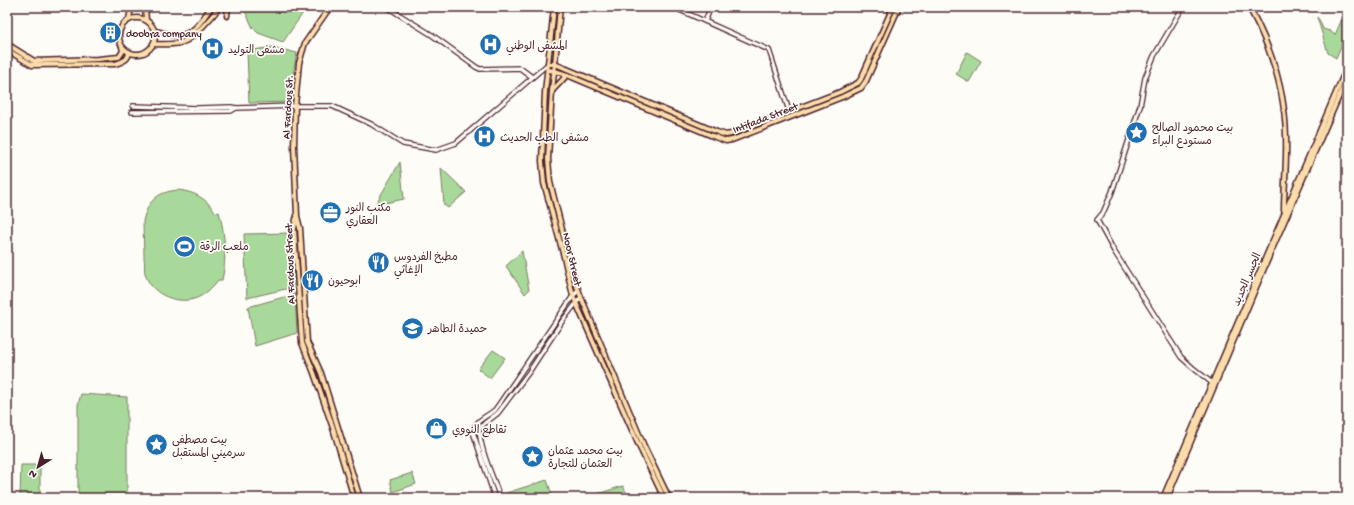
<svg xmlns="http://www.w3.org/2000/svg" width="1354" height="505" font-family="'Gochi Hand','Playpen Sans Arabic',sans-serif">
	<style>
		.green { fill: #a9d99a; stroke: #7a7c62 }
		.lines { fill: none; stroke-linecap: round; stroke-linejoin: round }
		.minor-casing { stroke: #4a1f2b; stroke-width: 6 }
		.major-casing { stroke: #4a1f2b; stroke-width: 7 }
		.minor { stroke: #fdfcf7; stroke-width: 3.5 }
		.major { stroke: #fbddab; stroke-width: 4 }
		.labels { text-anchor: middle; stroke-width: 3.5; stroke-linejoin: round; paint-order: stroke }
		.poi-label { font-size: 11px; fill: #4a1f2b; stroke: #fdfcf7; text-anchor: start }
		.street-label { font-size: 11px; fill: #4a1f2b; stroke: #fdfcf7 }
	</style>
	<rect width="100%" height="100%" fill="#fdfcf7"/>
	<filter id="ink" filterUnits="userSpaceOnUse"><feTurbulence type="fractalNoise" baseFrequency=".025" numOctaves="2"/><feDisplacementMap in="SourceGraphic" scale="8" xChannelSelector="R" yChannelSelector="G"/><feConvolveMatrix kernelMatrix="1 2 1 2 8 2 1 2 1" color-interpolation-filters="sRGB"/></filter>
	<g filter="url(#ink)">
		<g class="green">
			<path d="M248,7H307L283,42L258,33L253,28L245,11Z"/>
			<path d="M1347,7V32L1336,58L1328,53L1317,17L1320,21L1323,29L1330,31L1335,35Z"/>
			<path d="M273,47L297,53L294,68L292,102L249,103L247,51Z"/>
			<path d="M967,52L981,61L969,82L956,74Z"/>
			<path d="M400,162L404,199L375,205Z"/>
			<path d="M441,168L466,192L448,208L444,205Z"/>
			<path d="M178,190C195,192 206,198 216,213L219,212C225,233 227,259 222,280H218C212,288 204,296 194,299C175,304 150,294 145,273C144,268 145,262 144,258C144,245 143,233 143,221C148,201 157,192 178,190Z"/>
			<path d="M292,233L294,287L247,298L244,234Z"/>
			<path d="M522,251L529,290L525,294L506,266Z"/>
			<path d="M295,294L297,333L255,346L248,307Z"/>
			<path d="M493,350L505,358L490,378L478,369Z"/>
			<path d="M81,394L127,397V498H78V405Z"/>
			<path d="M21,465H40V498H20Z"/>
			<path d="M412,473L416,484L393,492L390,480Z"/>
			<path d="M547,480L553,498H504L503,494Z"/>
			<path d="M623,486L629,498L587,497Z"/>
		</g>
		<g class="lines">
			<defs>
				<g id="minor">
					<path d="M387,7L432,35L476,67L480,69L520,68L532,77"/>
					<path d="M673,7L769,50L789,111"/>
					<path d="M1183,7L1154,56L1145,78L1140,106L1112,192L1103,213L1097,220L1114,251L1181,357L1192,367L1212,383"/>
					<path d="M705,21L711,7"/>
					<path d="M133,106L198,108L231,107L236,108L295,106H332L371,124L403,144L436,150L456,143L548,64"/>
					<path d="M132,112L231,111L236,108"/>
					<path d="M495,498L473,432C475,420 486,417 495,410L573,296L578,291"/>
					<path d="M500,498C493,476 481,453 479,429L485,423L498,413L529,372L563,320L581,297"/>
				</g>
				<g id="major">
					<path d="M145,7L146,20"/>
					<path d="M330,7L305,43L299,63L295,106L294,146L297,216L300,228L307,342L321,373L360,498"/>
					<path d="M554,7L545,92L542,161L544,183L564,257L573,296L640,448L664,498"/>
					<path d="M560,7L555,64L552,91L548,159L550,182L575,281L581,297L644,446L669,498"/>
					<path d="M1249,7C1271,47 1285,90 1286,136C1287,161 1284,186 1284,210"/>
					<path d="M227,16L228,7"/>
					<circle cx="137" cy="36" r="18"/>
					<path d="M129,20L131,7"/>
					<path d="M154,31C161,32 167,34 173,35C193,38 201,21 211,7"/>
					<path d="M7,44L34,61L98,59L119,57L123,51L122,47"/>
					<path d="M153,44C180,45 187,45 205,24C210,18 216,13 219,7"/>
					<path d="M7,50L32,65L115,64C121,62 129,60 129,52"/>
					<path d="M548,64H555L717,132L726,135L731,134L840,92L858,83L861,79L893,7"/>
					<path d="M548,70L555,71L567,75L715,137L726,141L732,140L842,97L861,88L866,81L899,7"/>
					<path d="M552,91L567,75"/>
					<path d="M296,219L294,229L302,343L314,373L333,428L354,498"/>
					<path d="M1163,498L1347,67"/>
					<path d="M1167,498L1273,247L1347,78"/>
				</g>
			</defs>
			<use href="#minor" class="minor-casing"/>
			<use href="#major" class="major-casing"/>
			<use href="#minor" class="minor"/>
			<use href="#major" class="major"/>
		</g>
	</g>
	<defs>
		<symbol id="building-disc" viewBox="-11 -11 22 22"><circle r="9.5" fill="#1f6fb2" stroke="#fdfcf7"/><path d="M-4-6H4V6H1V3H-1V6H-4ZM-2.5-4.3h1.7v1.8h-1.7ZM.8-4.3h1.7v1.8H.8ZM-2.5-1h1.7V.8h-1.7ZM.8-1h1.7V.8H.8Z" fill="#fff"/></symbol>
		<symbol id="hospital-disc" viewBox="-11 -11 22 22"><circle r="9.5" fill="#1f6fb2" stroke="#fdfcf7"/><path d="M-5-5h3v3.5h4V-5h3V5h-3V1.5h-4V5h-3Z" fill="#fff"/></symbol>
		<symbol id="sight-disc" viewBox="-11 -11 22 22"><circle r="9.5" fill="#1f6fb2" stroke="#fdfcf7"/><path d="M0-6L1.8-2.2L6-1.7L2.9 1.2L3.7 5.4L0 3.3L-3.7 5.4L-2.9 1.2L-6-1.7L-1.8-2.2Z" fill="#fff"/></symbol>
		<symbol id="office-disc" viewBox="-11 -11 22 22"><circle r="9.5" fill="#1f6fb2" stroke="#fdfcf7"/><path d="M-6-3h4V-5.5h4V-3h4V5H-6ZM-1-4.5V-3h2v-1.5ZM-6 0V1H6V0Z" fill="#fff"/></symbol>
		<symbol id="stadium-disc" viewBox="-11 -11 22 22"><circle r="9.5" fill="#1f6fb2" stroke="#fdfcf7"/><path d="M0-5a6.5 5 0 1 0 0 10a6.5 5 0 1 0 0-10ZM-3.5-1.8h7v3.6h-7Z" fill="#fff"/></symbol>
		<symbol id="restaurant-disc" viewBox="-11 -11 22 22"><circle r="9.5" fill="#1f6fb2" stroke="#fdfcf7"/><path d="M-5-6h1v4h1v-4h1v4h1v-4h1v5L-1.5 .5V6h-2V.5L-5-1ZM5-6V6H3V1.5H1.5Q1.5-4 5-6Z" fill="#fff"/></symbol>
		<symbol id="school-disc" viewBox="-11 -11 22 22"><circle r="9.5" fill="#1f6fb2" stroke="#fdfcf7"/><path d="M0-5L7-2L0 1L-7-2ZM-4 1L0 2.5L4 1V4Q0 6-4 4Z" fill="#fff"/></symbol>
		<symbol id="shop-disc" viewBox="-11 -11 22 22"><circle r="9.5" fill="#1f6fb2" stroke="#fdfcf7"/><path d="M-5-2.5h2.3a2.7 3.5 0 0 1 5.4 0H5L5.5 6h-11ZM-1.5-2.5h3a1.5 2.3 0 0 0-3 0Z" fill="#fff"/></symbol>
	</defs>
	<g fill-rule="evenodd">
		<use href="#building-disc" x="98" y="20" width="25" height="25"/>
		<use href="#hospital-disc" x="478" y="32" width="25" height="25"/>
		<use href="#hospital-disc" x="200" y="36" width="25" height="25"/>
		<use href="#sight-disc" x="1124" y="120" width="25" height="25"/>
		<use href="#hospital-disc" x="472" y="124" width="25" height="25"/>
		<use href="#office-disc" x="318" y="200" width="25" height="25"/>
		<use href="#stadium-disc" x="172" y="234" width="25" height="25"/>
		<use href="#restaurant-disc" x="366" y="250" width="25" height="25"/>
		<use href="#restaurant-disc" x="300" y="268" width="25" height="25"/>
		<use href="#school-disc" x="400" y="316" width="25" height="25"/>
		<use href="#shop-disc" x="424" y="416" width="25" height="25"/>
		<use href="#sight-disc" x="144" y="432" width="25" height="25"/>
		<use href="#sight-disc" x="520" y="444" width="25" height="25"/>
	</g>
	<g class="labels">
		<g class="poi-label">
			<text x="126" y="37">doobra company</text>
			<text x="506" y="49">المشفى الوطني</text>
			<text x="228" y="53">مشفى التوليد</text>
			<text x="1152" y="131">بيت محمود الصالح<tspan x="1152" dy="13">مستودع البراء</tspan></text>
			<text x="500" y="141">مشفى الطب الحديث</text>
			<text x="346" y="211">مكتب النور<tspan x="346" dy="13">العقاري</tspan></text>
			<text x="200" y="250">ملعب الرقة</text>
			<text x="394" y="260">مطبخ الفردوس<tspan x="394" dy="13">الإغاثي</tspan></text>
			<text x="328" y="284">ابوحيون</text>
			<text x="428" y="332">حميدة الطاهر</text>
			<text x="452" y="433">تقاطع النووي</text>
			<text x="172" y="443">بيت مصطفى<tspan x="172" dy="13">سرميني المستقبل</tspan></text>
			<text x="548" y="454">بيت محمد عثمان<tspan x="548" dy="13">العثمان للتجارة</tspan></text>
		</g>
		<g class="street-label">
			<text transform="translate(287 107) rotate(-87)" y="4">Al Fardous St.</text>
			<text transform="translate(765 117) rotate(-21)" y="4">Intifada Street</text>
			<text transform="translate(573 259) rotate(77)" y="4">Noor Street</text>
			<text transform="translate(289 264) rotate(-92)" y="4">Al Fardous Street</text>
			<text transform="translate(1246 279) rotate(-67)" y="4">الجسر الجديد</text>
		</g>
	</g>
	<rect width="1354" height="505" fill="none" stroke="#fdfcf7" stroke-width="24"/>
	<rect x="12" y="12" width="1330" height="481" fill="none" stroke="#4a1f2b" stroke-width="1.5" filter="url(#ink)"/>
	<g transform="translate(38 467) rotate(217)" stroke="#fdfcf7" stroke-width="3" paint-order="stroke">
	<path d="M0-3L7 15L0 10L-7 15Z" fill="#4a1f2b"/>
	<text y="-6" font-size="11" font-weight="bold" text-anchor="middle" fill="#4a1f2b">N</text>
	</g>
</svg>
